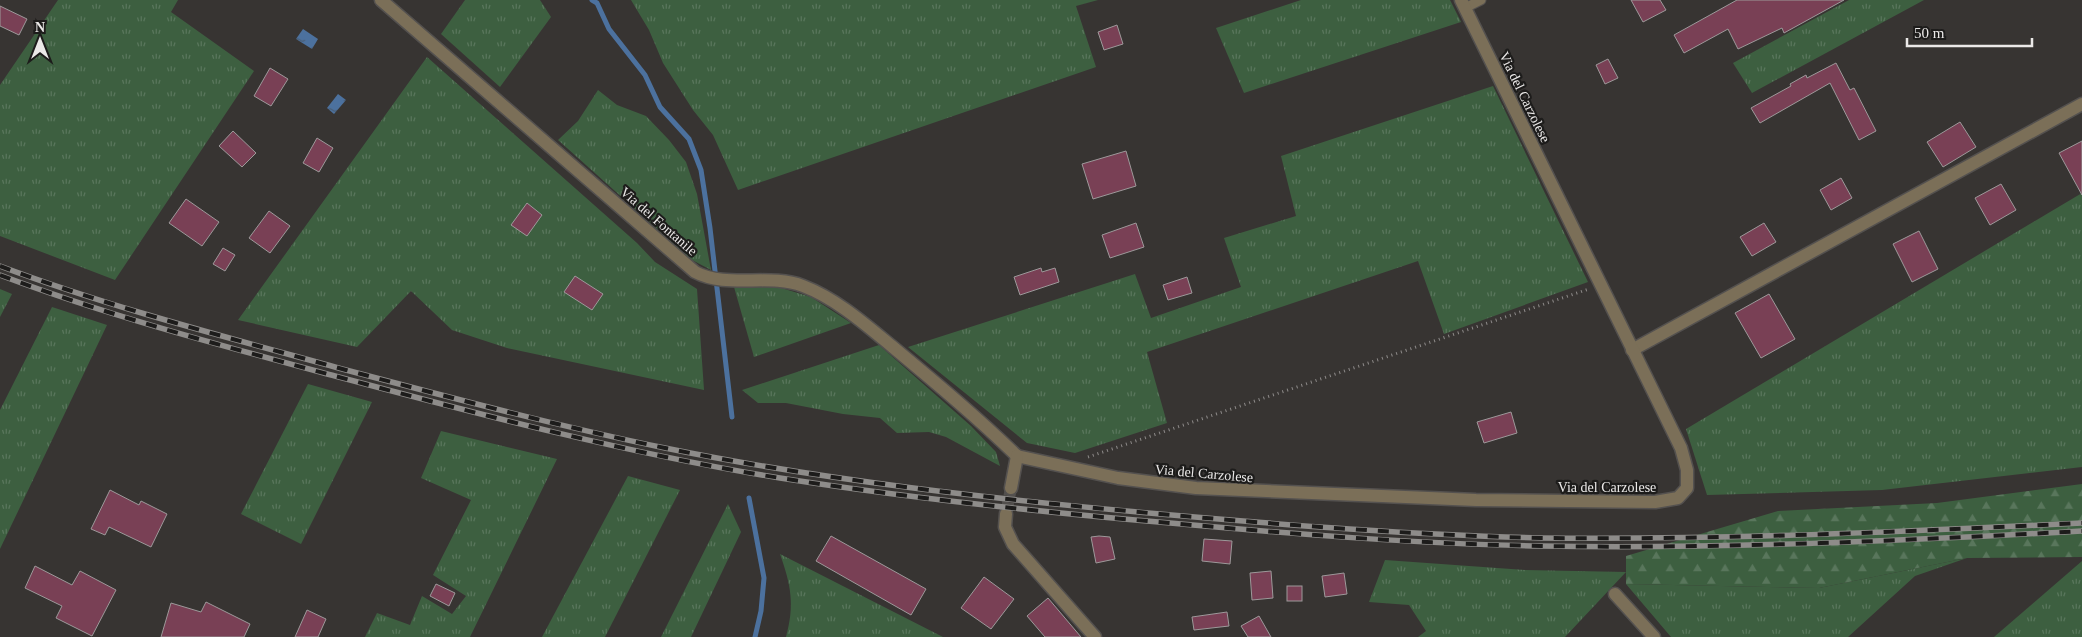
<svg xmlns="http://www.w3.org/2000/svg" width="2082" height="637" font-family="'Times New Roman',serif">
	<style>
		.grass { fill: url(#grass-tufts) }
		.forest { fill: url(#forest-firs) }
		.water { fill: url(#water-ripples) }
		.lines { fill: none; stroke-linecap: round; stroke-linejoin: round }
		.stream { stroke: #4c719e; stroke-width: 5 }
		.building { fill: #794055; stroke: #9d999a }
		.minor-tunnel { stroke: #524f4d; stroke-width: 12; stroke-dasharray: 12 6; stroke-linecap: butt }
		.service-casing { stroke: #54514f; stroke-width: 11 }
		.minor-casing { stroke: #54514f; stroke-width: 15 }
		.path { stroke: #8e8b8a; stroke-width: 3; stroke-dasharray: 1 4; stroke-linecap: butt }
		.service { stroke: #7b6f58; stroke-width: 9 }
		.minor { stroke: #7b6f58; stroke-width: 12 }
		.rail-casing { stroke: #8e8c8a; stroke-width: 5.5 }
		.rail { stroke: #1d1c1b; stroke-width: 4; stroke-dasharray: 11; stroke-linecap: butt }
		.labels { text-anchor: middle; stroke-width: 4.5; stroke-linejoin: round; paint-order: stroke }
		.street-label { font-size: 14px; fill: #ebe9e8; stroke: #1d1c1b }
	</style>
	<defs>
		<pattern id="grass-tufts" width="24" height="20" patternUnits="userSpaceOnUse" patternTransform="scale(1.25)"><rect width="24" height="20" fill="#3d5f40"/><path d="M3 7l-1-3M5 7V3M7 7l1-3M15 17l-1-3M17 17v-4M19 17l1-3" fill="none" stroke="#59765c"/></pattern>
		<pattern id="forest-firs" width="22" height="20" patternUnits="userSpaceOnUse" patternTransform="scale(1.25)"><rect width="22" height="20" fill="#3d5f40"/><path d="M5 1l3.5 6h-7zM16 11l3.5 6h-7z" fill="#59765c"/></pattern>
		<pattern id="water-ripples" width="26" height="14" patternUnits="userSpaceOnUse" patternTransform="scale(1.25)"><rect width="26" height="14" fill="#4c719e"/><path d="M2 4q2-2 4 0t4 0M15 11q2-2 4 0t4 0" fill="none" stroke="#495c72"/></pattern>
	</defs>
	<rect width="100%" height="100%" fill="#373432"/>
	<g class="grass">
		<path d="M58,0H178L171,12L254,71L115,280L0,236V85Z"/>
		<path d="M465,0H540L551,17L500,87L441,34Z"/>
		<path d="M631,0H1098L1076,6L1096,67L738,190L713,135L693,110L663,63L649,30Z"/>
		<path d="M1301,0H1450L1461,22L1244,93L1216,28Z"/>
		<path d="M1849,0H1924L1752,93L1733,63Z"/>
		<path d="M427,57L637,243L655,262L697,289L704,390L507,348L452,330L411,291L357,347L238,320Z"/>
		<path d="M1493,86L1588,282L1444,334L1418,261L1147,352L1167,423L1075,453L1027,443L908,347L1135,274L1151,318L1241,287L1224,238L1296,216L1281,156Z"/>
		<path d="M598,90L617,105L646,116L669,140L686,162L697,194L711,270L692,260L558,140L578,121Z"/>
		<path d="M2082,193V467L1882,490L1707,495L1686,429Z"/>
		<path d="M734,287H778L811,297L851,323L754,357Z"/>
		<path d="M0,289L12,294L0,317Z"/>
		<path d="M52,307L107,325L0,549V410Z"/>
		<path d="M879,345L971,426L996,452L1000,466L946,437L929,432L897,433L880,418L843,414L786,403H758L742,390Z"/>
		<path d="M308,384L372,402L301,544L241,514Z"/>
		<path d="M441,431L557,459L470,637H365L377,613L410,625L422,596L452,614L466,596L433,575L471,500L421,478Z"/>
		<path d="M628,476L680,490L605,637H542Z"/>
		<path d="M728,504L741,532L691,637H661Z"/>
		<path d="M780,554L943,637H786C795,605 791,585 780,554Z"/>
		<path d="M1967,558L1915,576L1848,637H1671L1626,584L1819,588Z"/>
		<path d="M1385,560L1525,570L1626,572L1565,637H1418L1426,631L1409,605L1369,602Z"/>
		<path d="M2082,561V637H1994Z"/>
	</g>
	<path class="forest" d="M2082,484V557L1967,558L1819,588L1626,584V556L1778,511L1937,503Z"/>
	<g class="water">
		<path d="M303,29L318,39L312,49L296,39Z"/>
		<path d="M338,94L346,100L334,114L327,108Z"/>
	</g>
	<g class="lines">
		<g class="stream">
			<path d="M592,0L597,3L609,29L645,75L660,107L689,139L701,170L710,228L732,417"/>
			<path d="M749,498L764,578L761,611L755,637"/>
		</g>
	</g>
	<g class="building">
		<path d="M1631,0H1660L1666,10L1643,22Z"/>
		<path d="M1737,0H1844L1784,33L1782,28L1738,49L1728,29L1684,53L1674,35Z"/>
		<path d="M0,6L27,19L19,35L0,26Z"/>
		<path d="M1117,25L1123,44L1104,50L1098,32Z"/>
		<path d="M1608,59L1618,78L1605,84L1596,65Z"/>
		<path d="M1836,63L1850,90L1854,88L1876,131L1859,140L1830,83L1760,123L1751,108L1791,86L1790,84L1806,75L1807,78Z"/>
		<path d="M270,68L288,79L271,106L254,96Z"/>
		<path d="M1960,122L1976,147L1943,167L1927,142Z"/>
		<path d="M233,131L256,153L242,167L219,146Z"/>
		<path d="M317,138L333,148L319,172L303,163Z"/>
		<path d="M2082,141V195L2059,153Z"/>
		<path d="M1126,151L1136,186L1093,199L1082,164Z"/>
		<path d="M1841,178L1852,198L1831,210L1820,190Z"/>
		<path d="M2001,184L2016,210L1990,225L1975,198Z"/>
		<path d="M186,199L219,222L202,246L169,223Z"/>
		<path d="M527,203L542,215L527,236L511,225Z"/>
		<path d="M269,211L290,226L270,253L249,238Z"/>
		<path d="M1136,223L1144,247L1110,258L1102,235Z"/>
		<path d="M1764,223L1776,242L1752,256L1740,237Z"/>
		<path d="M1919,231L1938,269L1912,282L1893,244Z"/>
		<path d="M223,248L235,255L225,271L213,264Z"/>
		<path d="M1041,268L1042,272L1055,268L1059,282L1020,295L1014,277Z"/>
		<path d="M575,276L603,294L592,310L564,292Z"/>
		<path d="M1187,277L1192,293L1168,300L1163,285Z"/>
		<path d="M1769,294L1795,339L1761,358L1735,313Z"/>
		<path d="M1511,412L1517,433L1484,443L1477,422Z"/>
		<path d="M110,490L139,505L141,501L167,514L151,547L109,527L105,535L91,529Z"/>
		<path d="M831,536L926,589L911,615L816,561Z"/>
		<path d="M1099,536L1110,537L1115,559L1096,563L1091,537Z"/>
		<path d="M1204,539L1232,541L1230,564L1202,561Z"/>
		<path d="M35,566L72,585L80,571L116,590L92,636L56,618L62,606L25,588Z"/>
		<path d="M1271,571L1273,598L1252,600L1250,573Z"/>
		<path d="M1344,573L1347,594L1325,597L1322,576Z"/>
		<path d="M984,577L1014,599L991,629L961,608Z"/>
		<path d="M436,584L455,593L449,606L430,596Z"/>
		<rect x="1287" y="586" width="15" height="15"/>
		<path d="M1048,598L1081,637H1045L1027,616Z"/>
		<path d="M206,602L250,624L244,637H161L171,603L201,612Z"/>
		<path d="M307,610L326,619L318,637H295Z"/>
		<path d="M1227,612L1229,626L1194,630L1192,617Z"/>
		<path d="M1259,616L1271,637H1248L1241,626Z"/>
	</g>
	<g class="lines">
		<path class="minor-tunnel" d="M1006,514L1011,488"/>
		<defs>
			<path id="service" d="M1465,8L1481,0"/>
			<g id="minor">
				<path d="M381,0L695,272C727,289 769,273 803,286C837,299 866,325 894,348C936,383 978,418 1017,456"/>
				<path d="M1632,350L2082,104"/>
				<path d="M1017,456L1118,478L1196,488L1476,500L1655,502L1678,498L1687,488V470L1681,448L1461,0"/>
				<path d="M1011,488L1017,456"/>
				<path d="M1006,514L1005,527L1013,544L1095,637"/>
				<path d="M1615,594L1654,637"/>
			</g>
		</defs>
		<use href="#service" class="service-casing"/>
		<use href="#minor" class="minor-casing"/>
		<path class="path" d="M1088,457L1589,289"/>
		<use href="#service" class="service"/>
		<use href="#minor" class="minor"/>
		<defs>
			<g id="rail">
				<path d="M0,266C112,308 230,338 346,370C452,398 558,426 665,448C828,481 994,499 1160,514C1286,525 1413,535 1541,538C1721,540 1902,532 2082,523"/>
				<path d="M0,275C109,316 223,346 335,376C482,415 630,454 780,478C909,498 1040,512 1170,523C1294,534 1417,544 1541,546C1721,549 1902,541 2082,531"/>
			</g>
		</defs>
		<use href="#rail" class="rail-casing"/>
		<use href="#rail" class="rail"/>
	</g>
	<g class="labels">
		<g class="street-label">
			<text transform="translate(1525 97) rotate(64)" y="5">Via del Carzolese</text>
			<text transform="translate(659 221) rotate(41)" y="5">Via del Fontanile</text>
			<text transform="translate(1204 473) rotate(5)" y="5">Via del Carzolese</text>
			<text x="1607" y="492">Via del Carzolese</text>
		</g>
	</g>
	<g transform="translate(40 40)" stroke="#1d1c1b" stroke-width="4" paint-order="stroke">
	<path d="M0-4L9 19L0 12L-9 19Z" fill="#ebe9e8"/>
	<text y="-8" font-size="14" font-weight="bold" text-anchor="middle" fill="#ebe9e8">N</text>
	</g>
	<path d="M1907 38v8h125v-8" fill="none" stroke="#ebe9e8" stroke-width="2.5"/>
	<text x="1914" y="38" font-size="15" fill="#ebe9e8" stroke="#1d1c1b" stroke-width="4" paint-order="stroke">50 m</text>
</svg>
